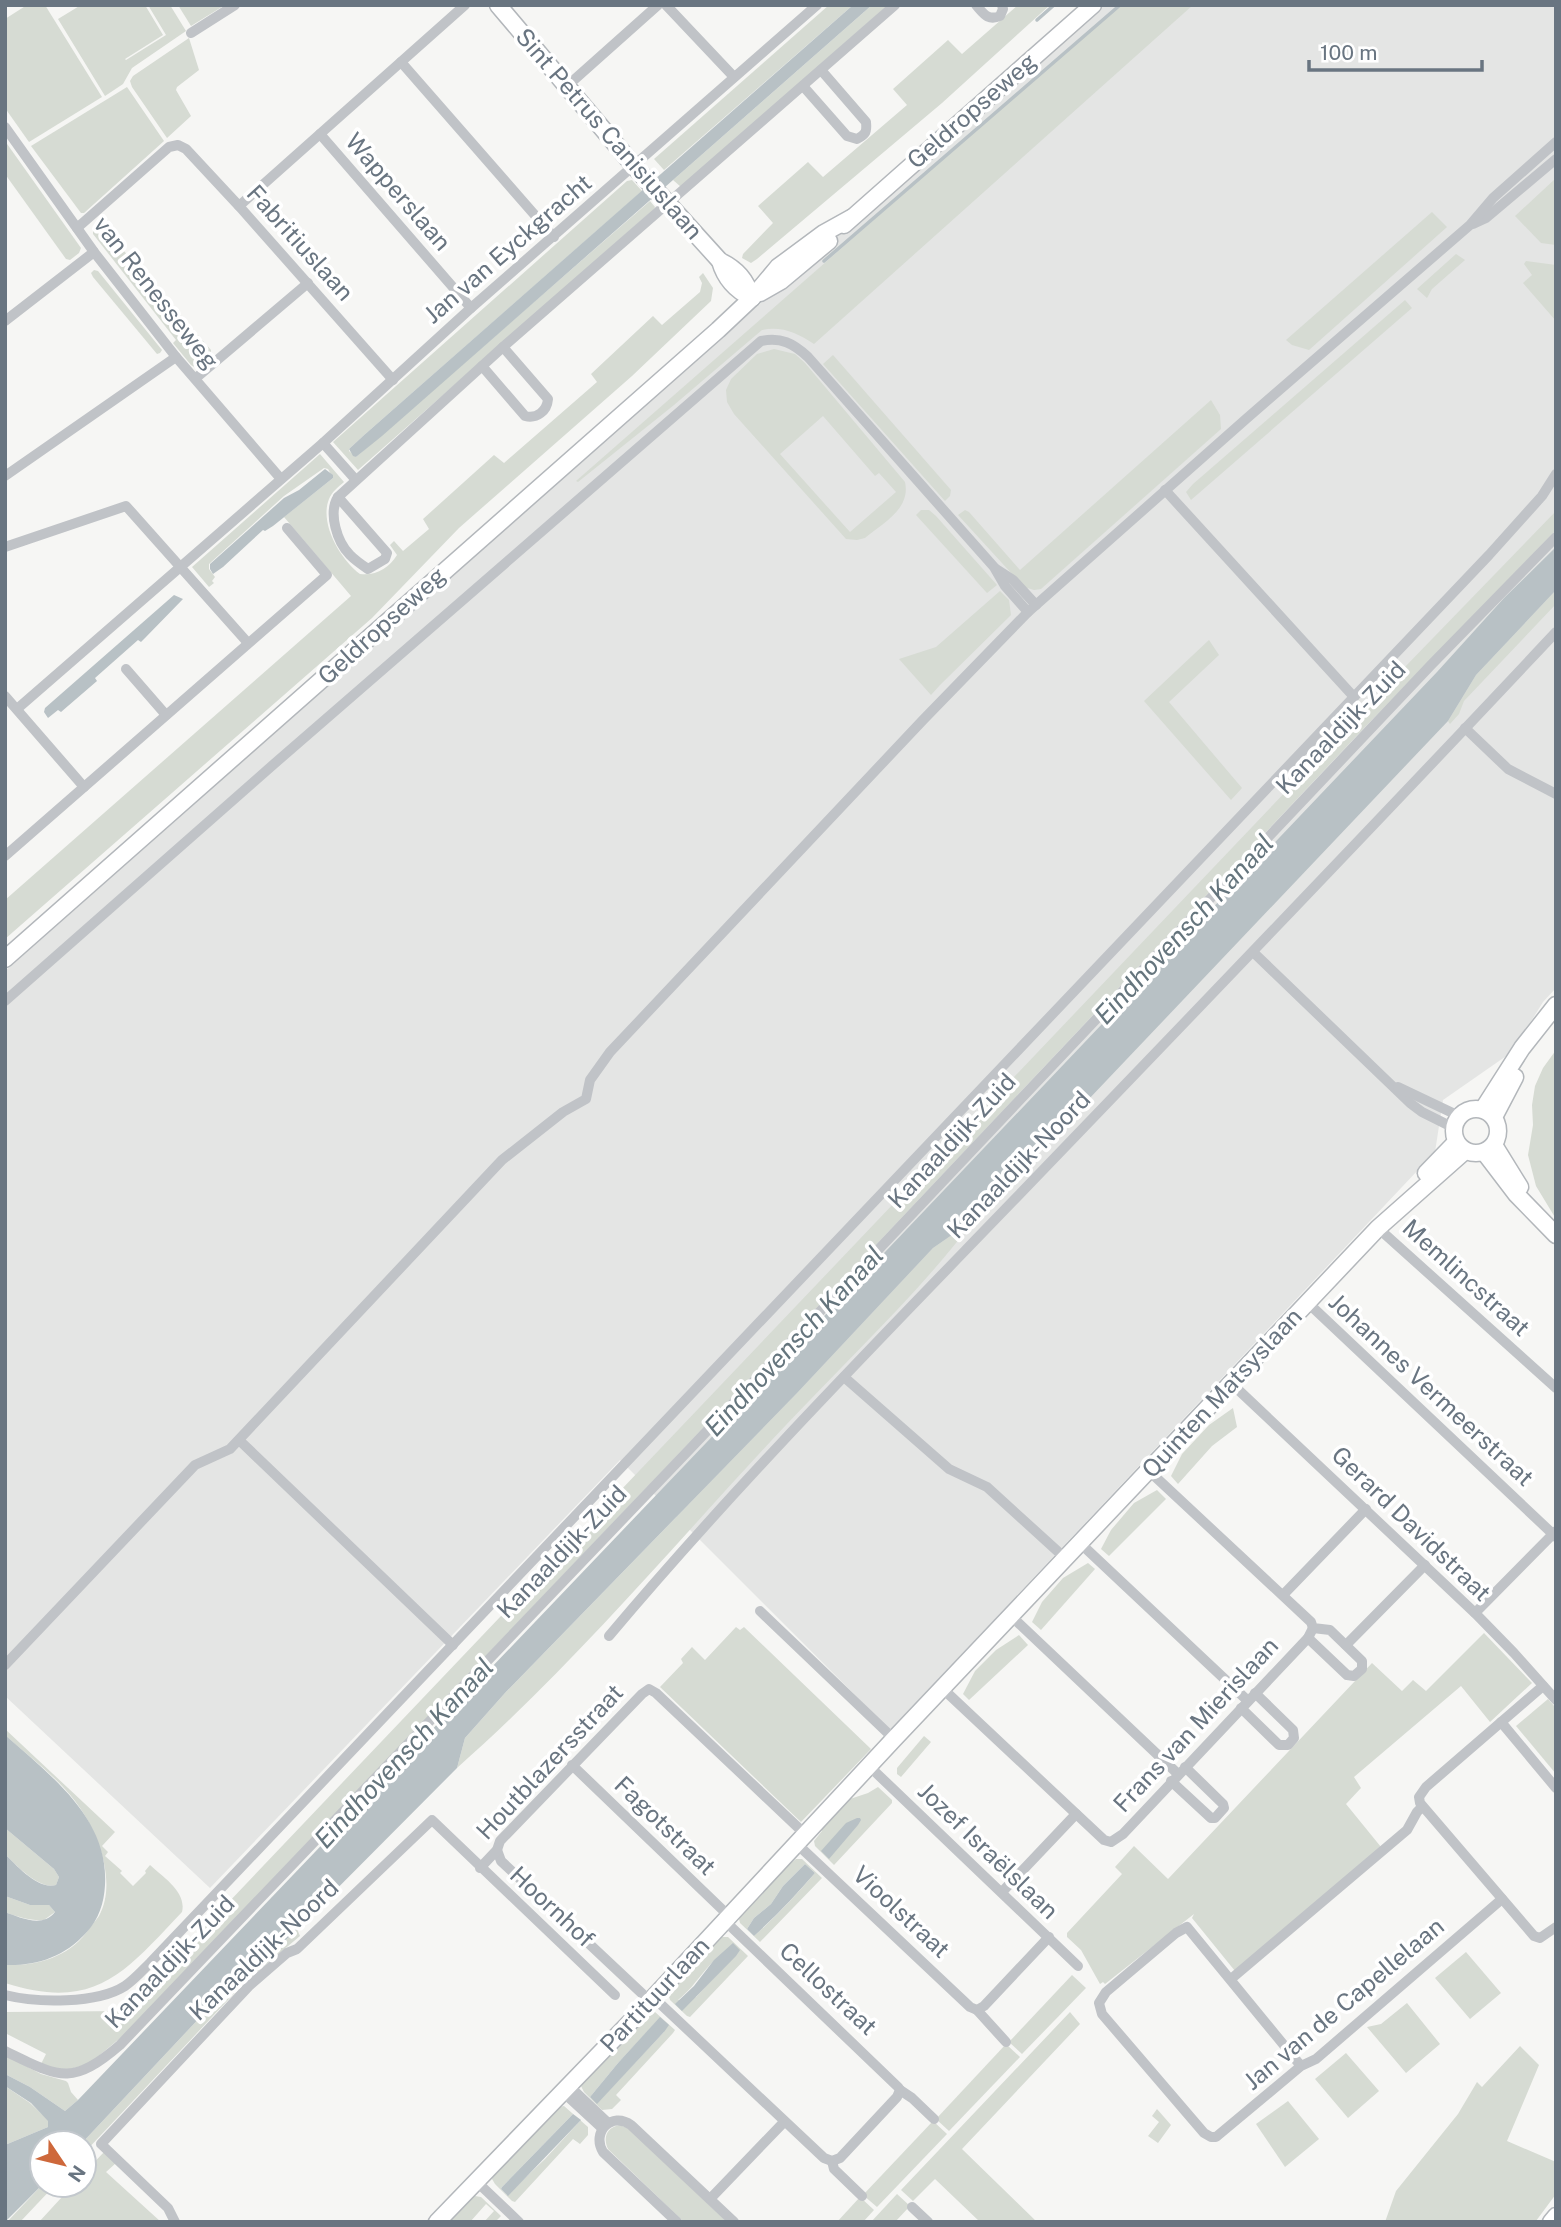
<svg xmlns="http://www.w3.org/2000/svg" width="1561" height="2227" font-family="'Public Sans',sans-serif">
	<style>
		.built { fill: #e4e5e4 }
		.green { fill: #d6dbd3; fill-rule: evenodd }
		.water { fill: #b8c1c5 }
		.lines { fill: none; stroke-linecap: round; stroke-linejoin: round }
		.stream { stroke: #b8c1c5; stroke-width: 3.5 }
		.secondary-casing { stroke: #b3b7bb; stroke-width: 19 }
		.street { stroke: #c0c3c7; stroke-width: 10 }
		.secondary { stroke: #fff; stroke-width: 16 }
		.labels { text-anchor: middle; stroke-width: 7; stroke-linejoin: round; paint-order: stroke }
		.street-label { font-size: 24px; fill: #697581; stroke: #fff }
		.water-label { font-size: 26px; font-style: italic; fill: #65757d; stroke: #fff }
	</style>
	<rect width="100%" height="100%" fill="#f6f6f4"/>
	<path class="built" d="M1102,5H1556V988L1543,1002L1512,1052L1443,1100L1435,1152L890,1730L620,1460L210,1888L5,1696V971L187,811L443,580L557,484L762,291L997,89Z"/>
	<g class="green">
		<path d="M27,5H45L102,97L29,142L5,108V19Z"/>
		<path d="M81,5H145L163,35L125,59L126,60L166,35L148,5H170L186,31L132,68L123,84L105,96L58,19Z"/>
		<path d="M178,5H225L191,26Z"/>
		<path d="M829,5H853L664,170L654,159Z"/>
		<path d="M872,5H888L681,187L673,180Z"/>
		<path d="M1018,5H1050L942,103L757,259L751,263L742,258L743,254L773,223L758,206L808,162L823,177L907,105L893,89L948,40L962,54Z"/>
		<path d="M1119,5H1193L814,344C797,333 782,326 762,330L674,405L578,482L576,481Z"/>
		<path d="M189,38L199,70L177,87L176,90L191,116L167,138L132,87L130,81L133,76Z"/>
		<path d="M127,87L164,141L84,213H81L31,146Z"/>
		<path d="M5,141L81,248L79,253L70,260L66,259L5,174Z"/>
		<path d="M1556,178V245L1541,243L1515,216Z"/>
		<path d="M632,180L642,191L363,436L349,449V451L356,457L650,201L655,207L654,209L358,470L333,442L627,181Z"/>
		<path d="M1432,212L1447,227L1309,350L1292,345L1286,340Z"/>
		<path d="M98,226H102L211,350V354L196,368L191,365L173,343L176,340L93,234V230Z"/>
		<path d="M1456,254L1465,260L1432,289L1427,298L1417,289Z"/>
		<path d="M1526,261L1556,265V321L1523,283L1532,275L1524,264Z"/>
		<path d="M94,270L98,271L162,350L160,353L157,354L93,277L91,273Z"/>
		<path d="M703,273L713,288L711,301L632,376L459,528L372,618L5,939V900L351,596L284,517L333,478L328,469L324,468L284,496L209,564V569L215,577L212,581L214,583L209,587L192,567L320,454L344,482C338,487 332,492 329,499C319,524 341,560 360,574C376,576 389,568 397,555L390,545L394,541L403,551L429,529L423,519L494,455L504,463L597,382L591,374L653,316L662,325L700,292L702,283L699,277Z"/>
		<path d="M1405,300L1412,308L1191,500L1186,492L1193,484Z"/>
		<path d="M774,349L795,354L805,363L905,482C911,509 883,523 865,538L857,540L846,539L734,414L727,402L726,390L731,379L757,354ZM823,416L875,476L879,473L896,492L850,532L780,454Z"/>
		<path d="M833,355L951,490L950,496L945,501L823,364Z"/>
		<path d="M1211,400L1220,415L1221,429L1041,589L1034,590L1024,587L958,515L965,510L969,512L1020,570Z"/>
		<path d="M921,510H929L936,516L997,585L987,593L916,515Z"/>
		<path d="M1556,511V530L1364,728L668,1465L125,2034L89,2064L62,2071L41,2064L46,2054L5,2033V2012L125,2011L1371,702Z"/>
		<path d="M1556,590V604L1464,701L1459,714L1450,724L1448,721L1476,675Z"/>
		<path d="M1000,591L1009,600L1011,615L940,685L931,695L899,659L936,647Z"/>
		<path d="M1209,640L1219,655L1169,702L1242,788L1231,800L1144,701Z"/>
		<path d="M1556,1050V1219L1536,1186L1528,1155L1533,1125L1532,1105L1535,1086L1543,1068Z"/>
		<path d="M975,1219C919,1293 850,1357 786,1425C678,1540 576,1663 457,1768L465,1738L505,1693L798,1392L933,1248Z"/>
		<path d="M1233,1408L1237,1427L1212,1446L1178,1484L1171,1476L1182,1454L1209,1425Z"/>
		<path d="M1157,1490L1166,1499L1109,1556L1101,1549L1111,1530L1134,1503Z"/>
		<path d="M1088,1563L1095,1569L1041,1630L1032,1622L1042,1602L1063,1578Z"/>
		<path d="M736,1627L740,1630L744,1627L871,1749L801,1822L660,1687L683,1663L681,1659L692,1647L705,1660Z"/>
		<path d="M1484,1633L1532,1683L1490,1722L1461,1686L1354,1777L1361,1788L1346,1804L1381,1847L1235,1971L1192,1918L1194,1914L1105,1984L1103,1982L1100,1984L1081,1950L1067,1937V1933L1122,1874L1115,1867L1134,1846L1168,1879L1372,1663L1402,1691L1413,1680L1426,1691Z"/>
		<path d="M1019,1635L1028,1645L969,1700L963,1694L975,1671L996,1650Z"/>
		<path d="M1548,1699L1556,1708V1774L1516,1726Z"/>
		<path d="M5,1729L115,1832L102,1846L108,1852L105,1856L122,1871L120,1873L133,1886L146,1873L145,1871L150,1865C163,1877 187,1892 182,1912C125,1972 96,2012 5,1983V1965C35,1966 67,1958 86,1933C90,1927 95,1922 99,1916C118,1881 97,1829 75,1801C56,1776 28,1756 5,1735Z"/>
		<path d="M924,1736L931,1742L901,1777L897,1774V1768Z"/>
		<path d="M878,1787L892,1800V1803L834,1865L815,1846L814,1841L822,1831L820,1828L847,1800L868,1793Z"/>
		<path d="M5,1828L54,1869L59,1877L56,1885C39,1890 16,1865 5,1854Z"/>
		<path d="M796,1859H802L822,1878L760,1942L740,1923L739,1919L743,1913L741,1911L789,1860L791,1863ZM805,1864L815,1873C796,1895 776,1917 754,1936L747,1929L754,1918L771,1904L783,1886Z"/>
		<path d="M5,1896L30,1905H49L55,1912L44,1920C31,1921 18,1917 5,1912Z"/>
		<path d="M297,1929L300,1936L245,1982L84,2153V2143H82L252,1962L262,1954L278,1948Z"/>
		<path d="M722,1937H728L748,1956L690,2017L687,2016L670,2000L668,1993ZM724,1953H737L696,1997L678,2000C696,1986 707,1963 724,1953Z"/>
		<path d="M1466,1952L1501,1993L1470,2019L1435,1978Z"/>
		<path d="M1072,1975L1086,1988L1022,2054L1009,2042Z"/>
		<path d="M1407,2003L1440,2044L1406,2073L1367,2027L1381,2024Z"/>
		<path d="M651,2012H655L675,2030L673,2033L616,2095L621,2100L612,2109L602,2110L584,2092L581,2086L583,2081ZM656,2022L664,2032L597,2103L590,2097L618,2063Z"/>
		<path d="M1070,2012L1080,2024L962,2149L1037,2222H980L935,2179L913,2201L901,2190Z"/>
		<path d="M1006,2044L1020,2057L949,2131L936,2119Z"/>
		<path d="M1520,2046L1539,2065L1507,2141L1556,2162V2194L1536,2221L1385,2222L1396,2191L1458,2114L1477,2082L1482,2087Z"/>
		<path d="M1346,2053L1379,2091L1348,2118L1315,2079Z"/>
		<path d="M5,2055L41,2074L66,2081L68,2083L71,2092L78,2100L65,2111L30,2087L5,2074Z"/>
		<path d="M5,2086L30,2103L48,2120V2127L5,2145Z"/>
		<path d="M1288,2101L1319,2139L1285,2167L1256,2124Z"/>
		<path d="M564,2106L588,2127V2135L580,2144L573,2139L515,2202L512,2201L495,2184L492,2179L494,2174L559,2107ZM573,2114L580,2121L545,2159L507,2195L501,2189L502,2187Z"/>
		<path d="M1157,2109L1171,2125L1158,2143L1148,2136L1159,2122L1152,2116Z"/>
		<path d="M933,2121L947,2134L877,2207L863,2195Z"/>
		<path d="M619,2125L628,2128L727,2222H684L608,2149C603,2138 606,2128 619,2125Z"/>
		<path d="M105,2151L116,2163L106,2172L161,2222H39L73,2185H84V2173Z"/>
		<path d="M42,2185H55L20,2222H7Z"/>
		<path d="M897,2194L910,2206L895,2222H871Z"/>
		<path d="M469,2196L471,2198L475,2196L481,2197L501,2216L495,2222H484L494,2211L486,2204L470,2222H444Z"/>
		<path d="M860,2197L874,2210L863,2222H837Z"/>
	</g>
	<g class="water">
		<path d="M853,5H872L382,436L356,457L353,456L349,449L363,436Z"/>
		<path d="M325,469L333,475V478L273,526L265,531L263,530L223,567L213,574L210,569V564L284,498L299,490Z"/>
		<path d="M1556,547V590L1476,675L1448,721L975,1219L933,1248L798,1392L505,1693L465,1738L457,1768L278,1948L262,1954L252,1962L82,2143H42V2185L5,2222V2145L48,2127V2121L31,2103L5,2086V2074L30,2087L65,2111L78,2100L749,1398L827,1313L1437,672L1504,598Z"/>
		<path d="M174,595L183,599L145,638L141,642L138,640L95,678L97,681L61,712L58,710L48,718L44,712L45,708Z"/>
		<path d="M5,1735C50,1775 109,1818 105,1885C104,1903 99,1919 86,1933C64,1957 37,1966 5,1965V1912C21,1918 43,1928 55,1912L49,1905H30L5,1896V1854C17,1866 38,1890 56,1885L59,1877L54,1869L5,1828Z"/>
		<path d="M857,1818H860L861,1820L858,1825L829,1859L821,1851L846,1823Z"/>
		<path d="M805,1864L815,1873C796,1895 776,1916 754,1936L747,1929L754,1918L771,1904L783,1886Z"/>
		<path d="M733,1943L740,1950L736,1956L682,2011L675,2004L694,1986L714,1960Z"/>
		<path d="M660,2017L669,2025L664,2032L597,2104L590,2097L618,2063Z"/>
		<path d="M573,2114L581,2120L508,2196L501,2189L502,2187Z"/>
	</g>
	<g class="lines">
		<g class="stream">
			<path d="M1037,20L1054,5"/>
			<path d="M824,261L1120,5"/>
		</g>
		<defs>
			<g id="secondary">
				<path d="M498,5L634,166L720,261C737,269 746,280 752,298"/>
				<path d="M844,225L1093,5"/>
				<path d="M720,261C725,279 735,290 752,298"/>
				<path d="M760,293L781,281L829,241"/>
				<path d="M5,959L718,330L752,298L778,267L824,233L851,218"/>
				<circle cx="1476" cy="1131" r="22"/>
				<path d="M1483,1109L1522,1048L1556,1005"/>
				<path d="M1494,1117L1515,1077"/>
				<path d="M1494,1145L1520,1187"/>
				<path d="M1484,1152L1516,1194L1556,1235"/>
				<path d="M1426,1173L1456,1142"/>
				<path d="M437,2222L638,2014L894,1739L1378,1228L1465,1151"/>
				<path d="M1551,2222L1556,2216"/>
			</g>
		</defs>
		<use href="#secondary" class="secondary-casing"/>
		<g class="street">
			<path d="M666,5L734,77"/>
			<path d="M976,5C984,14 988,21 1000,16L1003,9L1002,5"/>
			<path d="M191,33L235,5"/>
			<path d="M401,62L554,237"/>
			<path d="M803,86L847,136L857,139C866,134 867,132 866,122L821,70"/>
			<path d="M566,87L658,5"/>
			<path d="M5,127L94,252L176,357L281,479"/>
			<path d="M320,134L471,308"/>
			<path d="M239,206L465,5"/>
			<path d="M1473,224L1486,218L1556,159"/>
			<path d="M77,228L169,147L178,145L186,149L239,206L393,380"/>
			<path d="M5,321L94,252"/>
			<path d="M482,366L525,416C537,419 547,411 548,399L503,347"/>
			<path d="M196,378L308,283"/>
			<path d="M323,443L355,479"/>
			<path d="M5,476L176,357"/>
			<path d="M1165,490L1354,697"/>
			<path d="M338,497L503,347L895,5"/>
			<path d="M338,497L387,553L385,559L368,569C362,565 355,560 350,555C337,542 328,513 338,497Z"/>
			<path d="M5,547L126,506L248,643"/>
			<path d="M996,569L1013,580L1036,605"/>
			<path d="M126,669L166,715"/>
			<path d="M5,696L84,787"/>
			<path d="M17,709L323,443L471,308L817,5"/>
			<path d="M1465,728L1508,769L1556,794"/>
			<path d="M5,856L327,575L287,528"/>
			<path d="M1253,952L1410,1103L1422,1112L1454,1128"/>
			<path d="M5,1001L274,764L761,341C781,337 793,343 808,357L994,567L1005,586L1028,612"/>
			<path d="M1398,1087L1459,1116"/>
			<path d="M1378,1228L1556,1388"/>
			<path d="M1307,1302L1556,1537"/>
			<path d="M844,1377L949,1469L987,1487L1065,1558"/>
			<path d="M1231,1383L1475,1613L1514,1653L1556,1700"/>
			<path d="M239,1440L453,1645"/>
			<path d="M1148,1470L1311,1622L1313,1628L1330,1630L1362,1661V1669L1354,1676L1347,1675L1308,1638"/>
			<path d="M1080,1543L1248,1701"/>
			<path d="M1283,1595L1366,1509"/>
			<path d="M760,1611L894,1739"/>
			<path d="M1475,1613L1556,1531"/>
			<path d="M1011,1616L1178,1774"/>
			<path d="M609,1636C737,1484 877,1342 1015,1199C1196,1011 1377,823 1556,632"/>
			<path d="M1346,1645L1425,1565"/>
			<path d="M5,1665L195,1465L230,1449L502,1160L563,1112L586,1099L590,1080L610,1052L923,720L1028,612L1246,419L1470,225L1493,198L1556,142"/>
			<path d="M1543,1686L1426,1787L1419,1797L1420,1803L1534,1936L1540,1938L1556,1927"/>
			<path d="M942,1688L1104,1840L1111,1842L1123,1834L1308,1638L1313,1628"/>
			<path d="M1241,1708L1279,1745H1288L1294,1738L1293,1730L1255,1693"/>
			<path d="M1501,1722L1556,1788"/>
			<path d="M572,1765L729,1916"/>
			<path d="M869,1766L1078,1966"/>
			<path d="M1171,1781L1211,1818H1215L1224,1808L1223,1804L1185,1767"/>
			<path d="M797,1844L970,2007L977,2010L984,2006L1049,1937"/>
			<path d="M497,1850L501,1861L650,2001"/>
			<path d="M480,1868L497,1850L500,1841L642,1694L649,1689L656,1693L806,1835"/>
			<path d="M1002,1892L1076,1814"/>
			<path d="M1231,1979L1407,1830L1417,1812L1422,1807"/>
			<path d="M5,1995C37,2003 97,2004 125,1986C134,1980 142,1971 150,1963L1489,555L1542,496L1556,474"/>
			<path d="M653,1997L824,2158L832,2161L840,2158L897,2097L900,2090L898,2087L725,1921"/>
			<path d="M977,2010L1006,2042"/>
			<path d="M5,2051C59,2077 71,2087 120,2045L688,1451L1431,665L1556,537"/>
			<path d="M1301,2066L1187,1927L1176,1933L1106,1992L1099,2003L1102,2014L1204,2133L1211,2137H1216L1301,2066L1316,2059L1502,1899"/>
			<path d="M569,2086L608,2123"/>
			<path d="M900,2090L912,2098L934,2119"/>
			<path d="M563,2092L602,2128"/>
			<path d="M832,2161L834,2169L862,2196"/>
			<path d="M476,2181L519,2222"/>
			<path d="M710,2199L784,2122"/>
			<path d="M912,2207L928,2222"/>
			<path d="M175,2222L168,2208L101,2144L249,1986L287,1953L297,1949L432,1820L615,1995"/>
			<path d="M677,2222L603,2152C591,2132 612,2111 631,2125L734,2222"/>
		</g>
		<use href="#secondary" class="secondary"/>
	</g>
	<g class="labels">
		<g class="street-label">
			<text transform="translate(972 111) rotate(-41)" y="8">Geldropseweg</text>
			<text transform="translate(609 134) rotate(49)" y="8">Sint Petrus Canisiuslaan</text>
			<text transform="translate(398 192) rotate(49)" y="8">Wapperslaan</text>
			<text transform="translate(300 243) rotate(48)" y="8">Fabritiuslaan</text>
			<text transform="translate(508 249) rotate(-41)" y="8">Jan van Eyckgracht</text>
			<text transform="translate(156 293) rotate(52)" y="8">van Renesseweg</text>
			<text transform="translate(382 626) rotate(-42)" y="8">Geldropseweg</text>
			<text transform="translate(1341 728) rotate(-46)" y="8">Kanaaldijk-Zuid</text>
			<text transform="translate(952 1141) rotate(-47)" y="8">Kanaaldijk-Zuid</text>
			<text transform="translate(1019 1165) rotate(-46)" y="8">Kanaaldijk-Noord</text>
			<text transform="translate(1466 1278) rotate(42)" y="8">Memlincstraat</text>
			<text transform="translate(1431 1390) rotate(43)" y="8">Johannes Vermeerstraat</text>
			<text transform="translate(1222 1393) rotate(-47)" y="8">Quinten Matsyslaan</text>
			<text transform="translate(1411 1524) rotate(44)" y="8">Gerard Davidstraat</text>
			<text transform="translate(562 1552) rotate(-46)" y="8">Kanaaldijk-Zuid</text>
			<text transform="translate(1196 1725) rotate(-47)" y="8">Frans van Mierislaan</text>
			<text transform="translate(550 1762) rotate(-47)" y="8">Houtblazersstraat</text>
			<text transform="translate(665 1826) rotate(44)" y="8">Fagotstraat</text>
			<text transform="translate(988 1851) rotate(44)" y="8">Jozef Israëlslaan</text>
			<text transform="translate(552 1907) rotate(43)" y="8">Hoornhof</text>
			<text transform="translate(901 1912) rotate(43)" y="8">Vioolstraat</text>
			<text transform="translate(264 1950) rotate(-43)" y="8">Kanaaldijk-Noord</text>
			<text transform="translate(170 1962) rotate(-46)" y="8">Kanaaldijk-Zuid</text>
			<text transform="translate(828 1989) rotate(43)" y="8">Cellostraat</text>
			<text transform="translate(655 1995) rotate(-47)" y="8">Partituurlaan</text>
			<text transform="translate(1344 2004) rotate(-40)" y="8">Jan van de Capellelaan</text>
		</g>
		<g class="water-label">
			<text transform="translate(1184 929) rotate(-47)" y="9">Eindhovensch Kanaal</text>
			<text transform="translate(794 1341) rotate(-47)" y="9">Eindhovensch Kanaal</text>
			<text transform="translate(404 1753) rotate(-47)" y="9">Eindhovensch Kanaal</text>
		</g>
	</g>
	<rect width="1561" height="2227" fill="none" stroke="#697581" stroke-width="14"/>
	<g transform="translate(63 2164) rotate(125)"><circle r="33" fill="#ffffff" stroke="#c3c8cd" stroke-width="2"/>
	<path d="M0-5L12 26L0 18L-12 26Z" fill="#ce683b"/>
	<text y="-10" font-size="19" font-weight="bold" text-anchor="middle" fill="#697581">N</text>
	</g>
	<path d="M1309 60v10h173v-10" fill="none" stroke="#697581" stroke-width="3.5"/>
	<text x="1320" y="60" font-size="21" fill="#697581" stroke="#ffffff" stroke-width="5" paint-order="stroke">100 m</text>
</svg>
